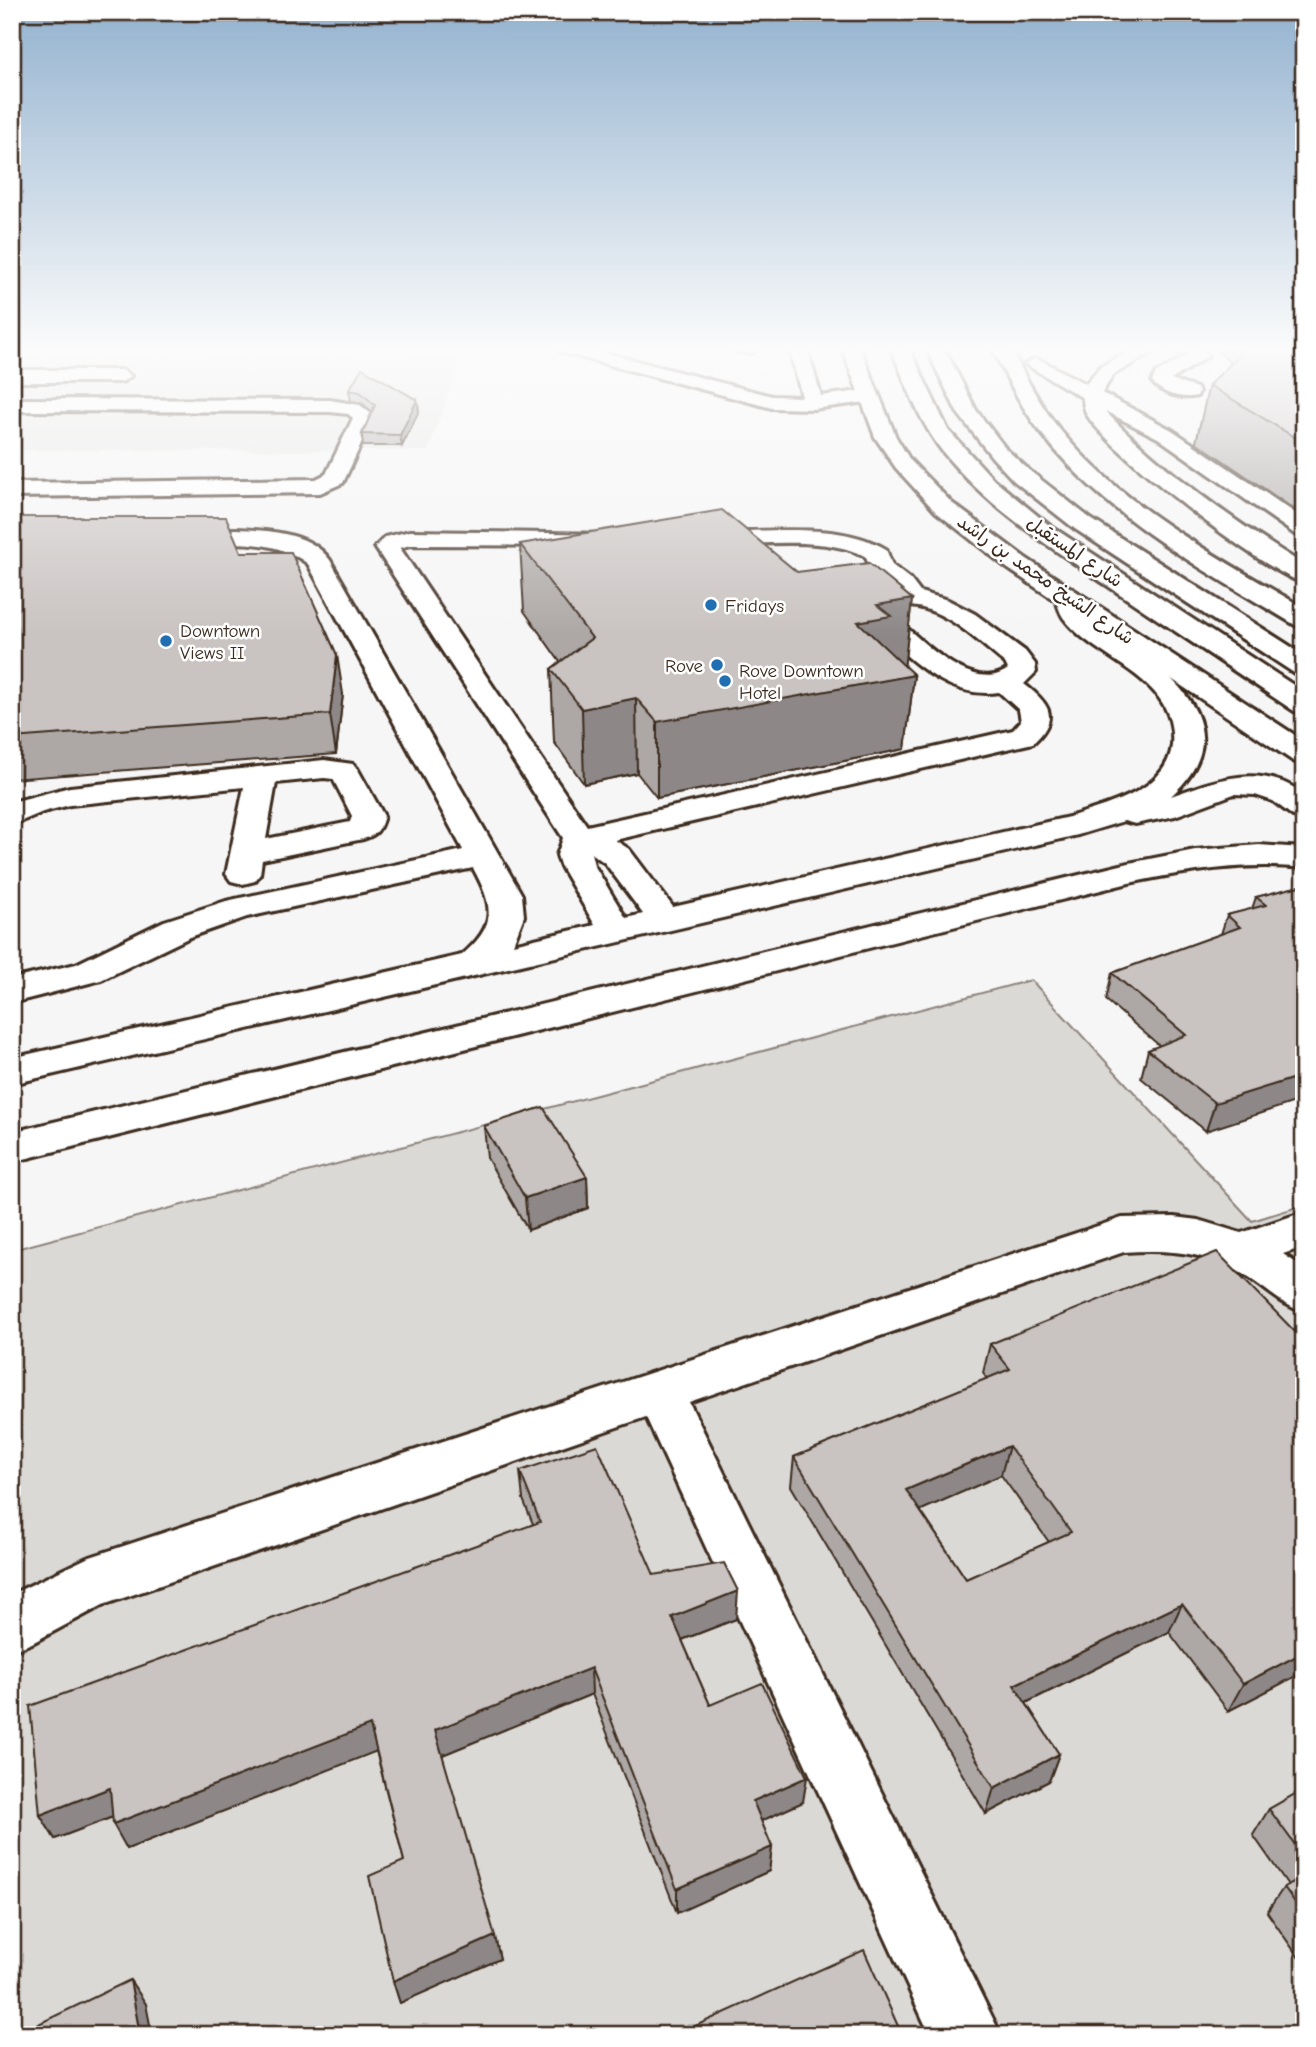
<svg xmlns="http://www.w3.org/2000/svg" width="1316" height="2047" font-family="'Comic Neue','Playpen Sans Arabic',sans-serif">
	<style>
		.built { fill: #e9e7e6 }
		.green { fill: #dbd9d6; stroke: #8b827a; stroke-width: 2 }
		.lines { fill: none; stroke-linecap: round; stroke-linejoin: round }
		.minor-casing { stroke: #3b2a1e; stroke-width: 6 }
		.major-casing { stroke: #3b2a1e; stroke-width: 6 }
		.minor { fill: #fff; fill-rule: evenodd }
		.major { fill: #fff; fill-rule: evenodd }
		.wall { fill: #ada8a6; stroke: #3b2a1e; stroke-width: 2; fill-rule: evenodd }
		.shaded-wall { fill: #8d8887; stroke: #3b2a1e; stroke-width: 2 }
		.building { fill: #c9c3c1; stroke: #3b2a1e; stroke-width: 2; fill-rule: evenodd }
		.poi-dot { fill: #1f6fb2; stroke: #fff; stroke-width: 2.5 }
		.labels { text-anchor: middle; stroke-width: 5; stroke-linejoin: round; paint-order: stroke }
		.far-street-label { font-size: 19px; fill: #3b2a1e; stroke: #fff }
		.far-poi-label { font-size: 19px; fill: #3b2a1e; stroke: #fff; text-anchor: start }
	</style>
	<rect width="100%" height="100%" fill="#f7f6f6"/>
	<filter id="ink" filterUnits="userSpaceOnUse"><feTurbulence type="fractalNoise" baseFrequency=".0143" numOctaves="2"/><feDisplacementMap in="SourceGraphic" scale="14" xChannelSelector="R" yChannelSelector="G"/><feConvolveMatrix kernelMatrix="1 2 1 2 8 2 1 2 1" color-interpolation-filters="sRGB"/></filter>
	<g filter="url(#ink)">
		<path class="built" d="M12,357L461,358L428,451L12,450Z"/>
		<path class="green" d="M1031,980L1252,1221L1304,1205V2035H12V1250Z"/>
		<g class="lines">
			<defs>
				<g id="minor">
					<path d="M558,348H587L772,396L802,397L789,348H807L821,396L867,390L877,396L867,402L813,409L772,408L561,352Z"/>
					<path d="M732,348H761L752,353L735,352Z"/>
					<path d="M1135,348H1160L1113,375L1102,393L1172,430L1304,519V537L1296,535L1158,438L1105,411C1164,472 1232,520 1304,565V583C1267,574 1103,447 1086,413C1084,408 1083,403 1083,398L1025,364L1034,359L1040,360L1086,384L1100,367Z"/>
					<path d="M1173,348H1201L1208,356L1171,380L1197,388L1199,392L1197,396C1182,400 1161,393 1152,382L1156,373L1188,355L1176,352Z"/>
					<path d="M12,370H122L131,376L122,382H12Z"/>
					<path d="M12,399L330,400L360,405L374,416L343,483L320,493L12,497V483L316,479L326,474L353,418L348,414L330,412L12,411Z"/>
					<path d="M235,529C266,530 311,532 330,560L522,895L524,916L513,944L595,925L560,865L557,855L563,838L375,547L385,537L410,531L613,534L617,539L613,544L605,546L410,545L400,548L587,826L1013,730L1021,721L1019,710L999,692C945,701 904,652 867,620L863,615L875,598L895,592L871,572L866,557C827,535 752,545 707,546L699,544L695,539L699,534C714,530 731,531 748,531C793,530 846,526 886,549L892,565L910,579L920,592L948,600L975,614L1025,651L1035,664L1036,672L1024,684C1050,704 1060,718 1033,743L615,840L629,849L673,907L1069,817C1105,805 1167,792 1172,745C1178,678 1100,663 1066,621C1060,615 1058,605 1055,597L1059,592L1068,589L1077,592L1087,613L1093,619C1152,660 1254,720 1171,796C1216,780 1260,762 1304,794V818L1293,816L1273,801L1255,795L1234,794L1175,816L1135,824L1124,821L1078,835L12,1084V1058L462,955C497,925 494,907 473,868L247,917L190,937L101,980L12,1003V979L76,964L164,921L226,901L463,850L308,564C271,536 225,544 182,545L174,543L170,538L174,533L182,531ZM904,606C942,604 977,641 1005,663L1008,669C971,696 917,635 890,613L893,609ZM591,853L605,863L643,914L626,918L594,865Z"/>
					<path d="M324,760L353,764L357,768L384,816C380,830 377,835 363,839L262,860L260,874L255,881L243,884L231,881L226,874L244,787L70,805L43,812L12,825V802L70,787ZM324,778L333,779L352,816L350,822L266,839L276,783Z"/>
					<path d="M1259,845L1304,848V868C1244,862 1188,871 1129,883L12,1162V1132L1129,863L1195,850Z"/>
					<path d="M1304,1212V1247L1283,1254L1304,1268V1312C1282,1305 1268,1290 1249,1278C1211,1252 1169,1249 1124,1252L689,1402L1001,2035H930L646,1417L103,1605L32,1643L12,1651V1594L87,1558L1122,1218L1174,1217L1198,1220L1241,1233Z"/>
				</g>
				<g id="major">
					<path d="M842,348H860L896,437L910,460L952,503L1024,557L1304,741V764L1293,761L1007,568L936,512L896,468L875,437Z"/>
					<path d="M891,348H909L948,430L994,480L1049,525L1304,692V714L1294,711C1232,669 1170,628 1108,586C1050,547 988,508 943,452C919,421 906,384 891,348Z"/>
					<path d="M926,348H944L976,410L1006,449L1030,471L1091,519L1304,655V675L1294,673L1075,529L1014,481L992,457L957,412Z"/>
					<path d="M992,348H1010C1025,376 1040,405 1060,430C1123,508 1218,557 1304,608V627L1295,625C1207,572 1112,521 1047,440C1024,413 1008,380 992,348Z"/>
				</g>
			</defs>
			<use href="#minor" class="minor-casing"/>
			<use href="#major" class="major-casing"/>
			<use href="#minor" class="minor"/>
			<use href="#major" class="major"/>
		</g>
		<g class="wall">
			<path d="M1215,348H1304V516L1196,442L1209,385L1231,364Z"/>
			<path d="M349,390L417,400L419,411L402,446H363L362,434L372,412L362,403L351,401Z"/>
			<path d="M12,517L241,552L343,694L336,754L12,779Z"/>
			<path d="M520,544L797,572L912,599L904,666L914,675L905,749L657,798L637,773L584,784L554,742L551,669L560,662L524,611Z"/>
			<path d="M1304,885L1206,1131L1141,1078L1148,1050L1160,1046L1106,1000L1112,973L1221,934L1227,915L1252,909L1256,897Z"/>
			<path d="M484,1126L587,1177L588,1208L528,1230L487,1158Z"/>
			<path d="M1304,1341V1672L1228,1711L1169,1632L1026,1703L1059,1754L1049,1781L986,1814L791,1486L794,1457L987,1379L983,1373L990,1344ZM1001,1475L1049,1542L966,1579L920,1510Z"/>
			<path d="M520,1471L654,1575L736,1619L682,1640L710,1705L803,1802L761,1821L772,1847L769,1871L677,1913L592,1694L442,1755L500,1959L400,2003L393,1981L404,1861L376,1751L127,1849L113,1817L55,1839L40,1815L533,1524L523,1499Z"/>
			<path d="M1304,1789V1965L1267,1912L1284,1887L1288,1885L1253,1835L1269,1809Z"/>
		</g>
		<g class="shaded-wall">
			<path d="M417,400L419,411L402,446L400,435Z"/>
			<path d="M912,599L904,669L914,675L905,749L657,798V722L858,622L877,605Z"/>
			<path d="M337,655L343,694L336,754L330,714Z"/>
			<path d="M636,698L637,773L584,784L582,709Z"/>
			<path d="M1304,1075V1099L1206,1131L1215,1103Z"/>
			<path d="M587,1177L588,1208L528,1230L525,1198Z"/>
			<path d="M1009,1446L1001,1475L901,1519L906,1490Z"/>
			<path d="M738,1591L736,1619L671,1644L672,1617Z"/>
			<path d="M1182,1604L1169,1632L1005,1713L1014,1685Z"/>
			<path d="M1304,1652V1672L1228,1711L1243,1684Z"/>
			<path d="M591,1668L592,1694L440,1756L435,1730Z"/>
			<path d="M370,1725L377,1751L127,1849L113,1824Z"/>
			<path d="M1059,1754L1049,1781L986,1814L994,1788Z"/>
			<path d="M807,1777L803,1802L750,1826L753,1801Z"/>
			<path d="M110,1788L123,1813L55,1839L40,1815Z"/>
			<path d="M772,1847L769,1871L677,1913V1889Z"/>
			<path d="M495,1936L500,1959L400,2003L393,1981Z"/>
			<path d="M130,1980L146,2004L152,2035H140Z"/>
		</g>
		<g class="building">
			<path d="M1247,348H1304V443L1209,385Z"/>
			<path d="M362,368L417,400L400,435L362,434L375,405L360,392L349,390Z"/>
			<path d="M722,510L797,572L869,563L912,599L877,605L891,616L858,622L914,675L657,722L636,698L582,709L551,669L592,638L520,544Z"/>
			<path d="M12,517H226L241,552H291L337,655L330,714L12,738Z"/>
			<path d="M1304,885V1075L1215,1103L1148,1050L1186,1035L1112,973L1240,927L1227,915L1266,905L1256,897Z"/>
			<path d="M543,1107L587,1177L525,1198L484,1126Z"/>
			<path d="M1217,1252L1304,1341V1652L1243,1684L1182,1604L1014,1685L1059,1754L994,1788L794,1457L1010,1369L990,1344ZM1009,1446L1071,1532L966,1579L906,1490Z"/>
			<path d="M597,1445L654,1575L724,1563L738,1591L672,1617L710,1705L762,1683L807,1777L753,1801L772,1847L677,1889L591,1668L435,1730L495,1936L393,1981L369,1876L404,1861L370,1725L113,1824L110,1788L40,1815L30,1706L540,1522L520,1471Z"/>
			<path d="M1304,1789V1857L1269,1809Z"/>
			<path d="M1304,1876V1915L1284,1887Z"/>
			<path d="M864,1950L902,2035H698L695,2026Z"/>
			<path d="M130,1980L140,2035H31L30,2028Z"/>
		</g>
	</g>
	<linearGradient id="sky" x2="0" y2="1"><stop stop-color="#93b2cf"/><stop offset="0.55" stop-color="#fbfbfb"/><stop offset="1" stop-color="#fbfbfb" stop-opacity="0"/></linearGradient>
	<rect width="1316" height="635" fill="url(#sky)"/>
	<g class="poi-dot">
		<circle cx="711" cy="605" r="7"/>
		<circle cx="166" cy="641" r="7"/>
		<circle cx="717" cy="665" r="7"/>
		<circle cx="725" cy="681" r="7"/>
	</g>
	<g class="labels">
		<g class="far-street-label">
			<text transform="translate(1075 551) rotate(34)" y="7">شارع المستقبل</text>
			<text transform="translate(1046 579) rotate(35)" y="7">شارع الشيخ محمد بن راشد</text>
		</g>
		<g class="far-poi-label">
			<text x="725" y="612">Fridays</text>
			<text x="180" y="637">Downtown<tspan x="180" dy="22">Views II</tspan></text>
			<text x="703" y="672" text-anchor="end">Rove</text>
			<text x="739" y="677">Rove Downtown<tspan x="739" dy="22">Hotel</tspan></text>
		</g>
	</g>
	<rect width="1316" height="2047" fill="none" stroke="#fff" stroke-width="42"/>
	<rect x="21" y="21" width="1274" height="2005" fill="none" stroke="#3b2a1e" stroke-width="2.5" filter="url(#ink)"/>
</svg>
